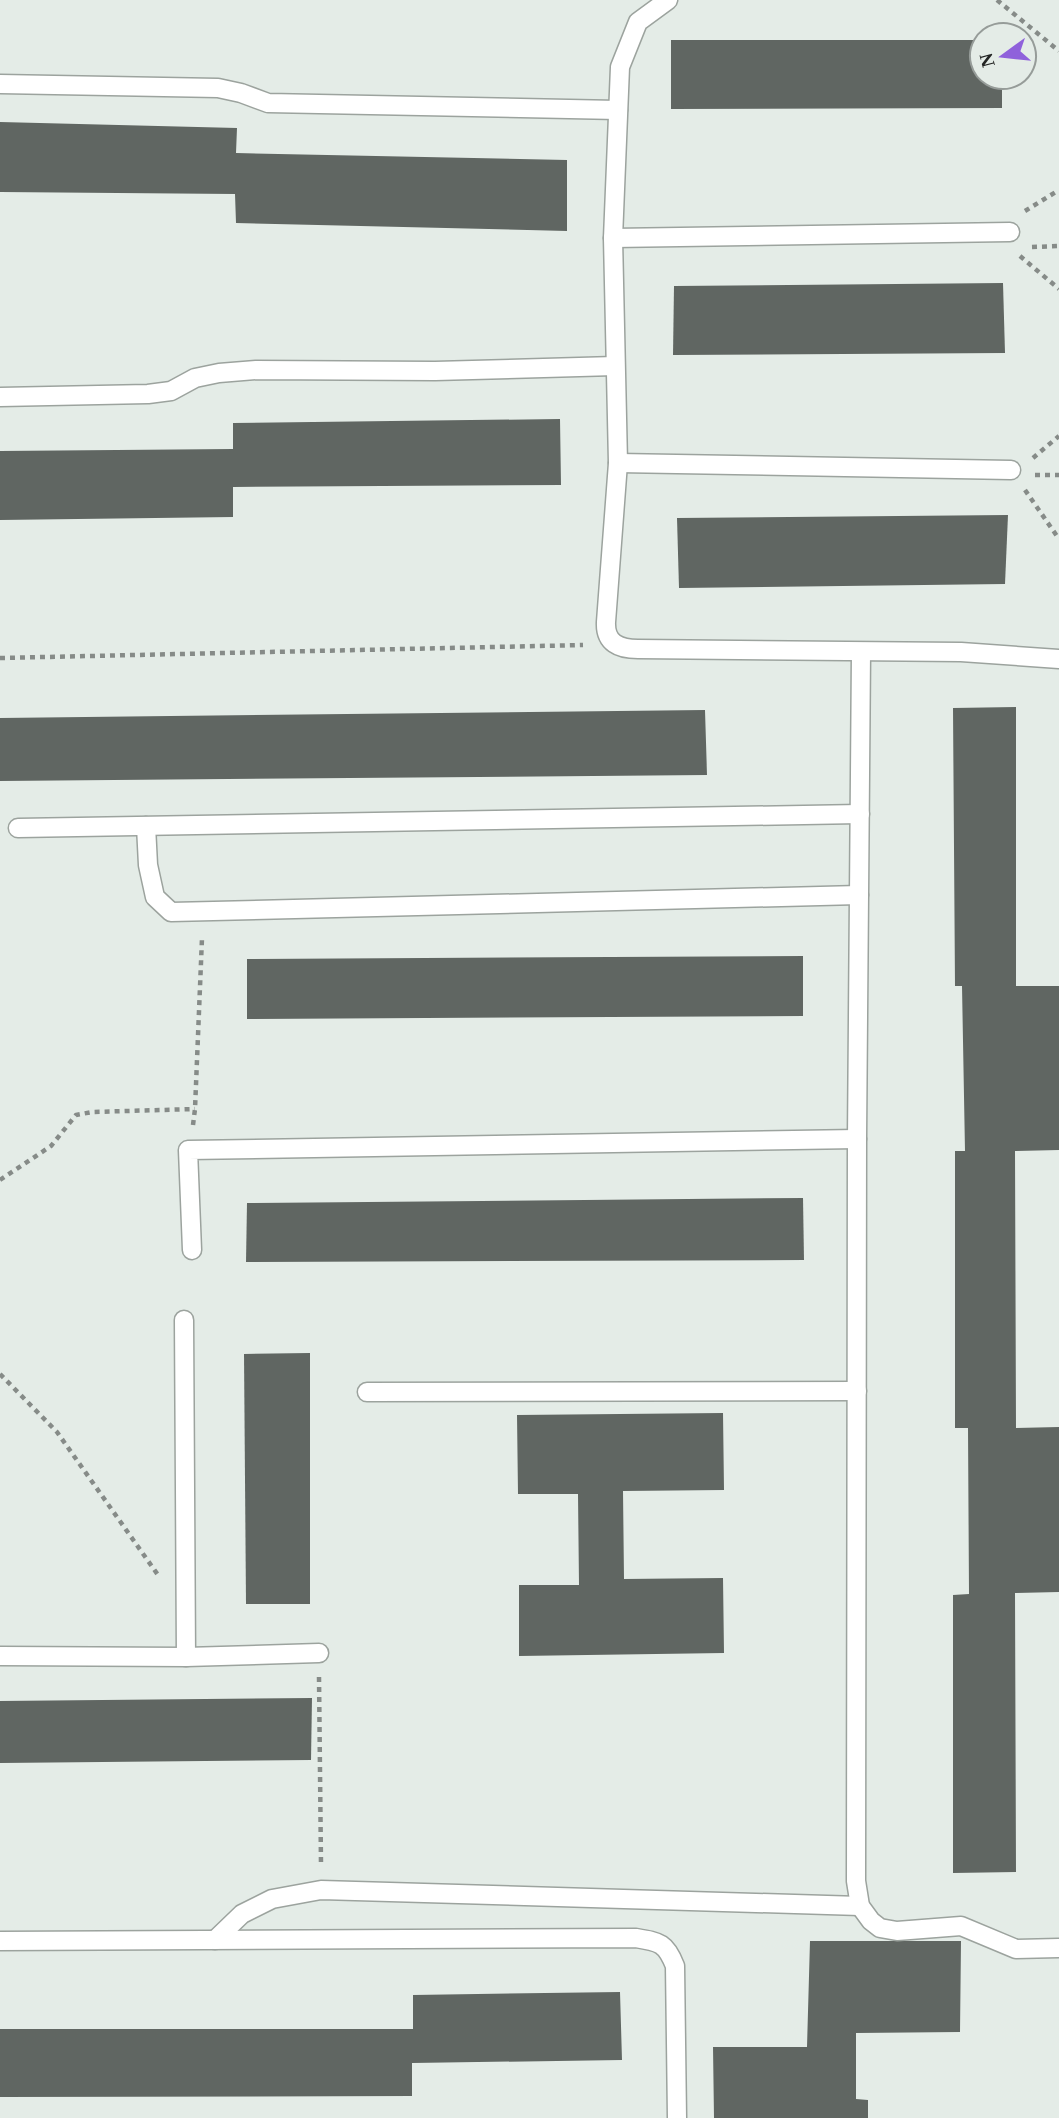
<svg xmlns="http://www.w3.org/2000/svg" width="1059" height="2118" font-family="'Times New Roman',serif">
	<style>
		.building { fill: #606662 }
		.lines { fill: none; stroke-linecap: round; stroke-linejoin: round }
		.service-casing { stroke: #9ca39e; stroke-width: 21 }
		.path { stroke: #868b88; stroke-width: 4.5; stroke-dasharray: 5 5; stroke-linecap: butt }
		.service { stroke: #fff; stroke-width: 18 }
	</style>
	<rect width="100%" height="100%" fill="#e4ece7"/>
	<g class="building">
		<path d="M671,40H982V77H1002V108L671,109Z"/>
		<path d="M0,122L237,128L236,153L567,160V231L236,223L235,194L0,192Z"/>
		<path d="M1003,283L1005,353L673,355L674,286Z"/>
		<path d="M560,419L561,485L233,487V517L0,520V451L233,449V423Z"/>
		<path d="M1008,515L1005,584L679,588L677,518Z"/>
		<path d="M1016,707V986H1059V1150L1015,1151L1016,1428L1059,1427V1592L1015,1593L1016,1872L953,1873V1595L969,1594L968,1428H955V1151H965L962,986H955L953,708Z"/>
		<path d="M705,710L707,775L0,781V718Z"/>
		<path d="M803,956V1016L247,1019V959Z"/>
		<path d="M803,1198L804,1260L246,1262L247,1203Z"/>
		<path d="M310,1353V1604H246L244,1354Z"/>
		<path d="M723,1413L724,1490L623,1491L624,1579L723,1578L724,1653L519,1656V1585H579L578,1494H518L517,1415Z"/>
		<path d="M312,1698L311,1760L0,1763V1701Z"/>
		<path d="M810,1941H961L960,2032L856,2033V2099L868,2100V2118H714L713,2047H807Z"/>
		<path d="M620,1992L622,2060L412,2063V2096L0,2097V2029H413V1995Z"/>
	</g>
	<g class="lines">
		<defs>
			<g id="service">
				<path d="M668,0L638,22L620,67L613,238L618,463L606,622C605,643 619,649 638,649L961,652L1059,659"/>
				<path d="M0,84L218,88L241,93L268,103L618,110"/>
				<path d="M613,238L1010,232"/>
				<path d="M0,397L148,394L171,391L195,378L219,373L256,370L435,371L615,366"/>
				<path d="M618,463L1011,470"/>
				<path d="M861,652L857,1139L856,1881L860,1906L871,1921L880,1928L897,1931L961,1926L1016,1949L1059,1948"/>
				<path d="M146,826L148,865L155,897L171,912L859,895"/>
				<path d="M18,828L860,814"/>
				<path d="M192,1250L188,1150L857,1139"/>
				<path d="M184,1320L186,1657"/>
				<path d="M367,1392L857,1391"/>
				<path d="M0,1656L186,1657L319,1653"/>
				<path d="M215,1940L242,1914L272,1899L321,1890L860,1906"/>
				<path d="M0,1941L636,1938C660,1942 666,1943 675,1966L677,2118"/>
			</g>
		</defs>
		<use href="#service" class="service-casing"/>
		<g class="path">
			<path d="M997,0L1059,51"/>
			<path d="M1025,211L1059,190"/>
			<path d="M1032,247L1059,246"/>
			<path d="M1020,256L1059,289"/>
			<path d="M1033,458L1059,436"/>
			<path d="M1035,475H1059"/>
			<path d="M1025,490L1059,539"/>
			<path d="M0,658L583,645"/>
			<path d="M193,1125L195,1109L202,938"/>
			<path d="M0,1180L51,1146L76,1115L92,1112L195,1109"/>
			<path d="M0,1374L57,1432L158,1575"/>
			<path d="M319,1677L321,1864"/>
		</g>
		<use href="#service" class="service"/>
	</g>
	<g transform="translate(1003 56) rotate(255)"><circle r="33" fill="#e4ece7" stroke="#969c99" stroke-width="2"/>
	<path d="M0-5L12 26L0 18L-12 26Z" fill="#8f61db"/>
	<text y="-10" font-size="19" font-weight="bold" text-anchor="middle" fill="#222423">N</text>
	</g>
</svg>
